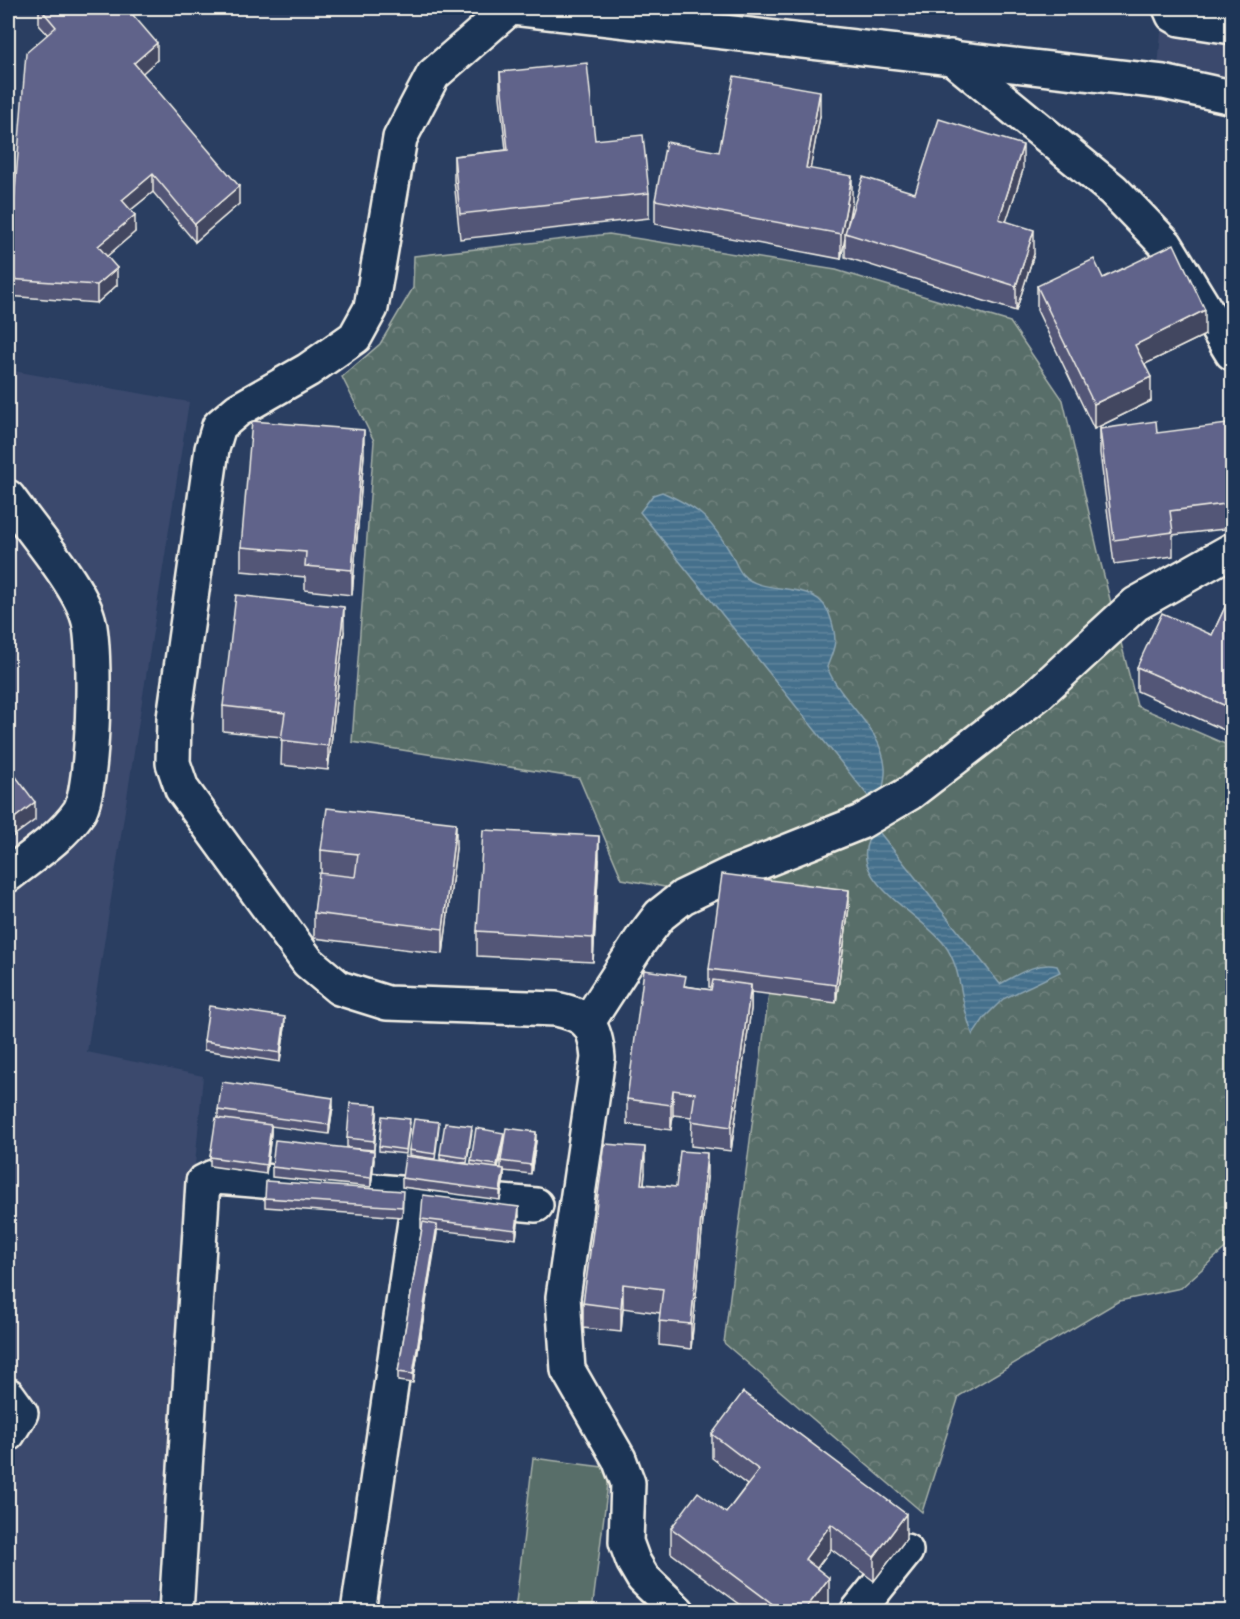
<svg xmlns="http://www.w3.org/2000/svg" width="1240" height="1619" font-family="Kalam,sans-serif">
	<style>
		.built { fill: #3a496d }
		.grass { fill: #596e69; stroke: #a6b0a8; stroke-width: 1.5 }
		.forest { fill: url(#forest-crowns); stroke: #a6b0a8; stroke-width: 1.5 }
		.water { fill: url(#water-rules); stroke: #8ba4b1; stroke-width: 1.5 }
		.lines { fill: none; stroke-linecap: round; stroke-linejoin: round }
		.minor-casing { stroke: #f4f1e8; stroke-width: 38 }
		.minor { stroke: #1d3557; stroke-width: 33 }
		.wall { fill: #535677; stroke: #f4f1e8; stroke-width: 1.5 }
		.shaded-wall { fill: #434661; stroke: #f4f1e8; stroke-width: 1.5 }
		.building { fill: #60648a; stroke: #f4f1e8; stroke-width: 1.5 }
	</style>
	<defs>
		<pattern id="forest-crowns" width="20" height="18" patternUnits="userSpaceOnUse" patternTransform="scale(1.5)"><rect width="20" height="18" fill="#596e69"/><path d="M2 6a3 3 0 1 1 6 0M12 15a3 3 0 1 1 6 0" fill="none" stroke="#71837e"/></pattern>
		<pattern id="water-rules" width="6" height="5" patternUnits="userSpaceOnUse" patternTransform="scale(1.5)"><rect width="6" height="5" fill="#45708c"/><path d="M0 2.5h6" fill="none" stroke="#60859c"/></pattern>
	</defs>
	<rect width="100%" height="100%" fill="#2a3e61"/>
	<filter id="ink" filterUnits="userSpaceOnUse"><feTurbulence type="fractalNoise" baseFrequency=".0167" numOctaves="2"/><feDisplacementMap in="SourceGraphic" scale="12" xChannelSelector="R" yChannelSelector="G"/><feConvolveMatrix kernelMatrix="1 2 1 2 8 2 1 2 1" color-interpolation-filters="sRGB"/></filter>
	<g filter="url(#ink)">
		<g class="built">
			<path d="M1163,8H1232V77L1158,68Z"/>
			<path d="M8,370L189,402L87,1052L203,1076L155,1611H8Z"/>
		</g>
		<path class="grass" d="M533,1458L610,1468L592,1611H515Z"/>
		<path class="forest" d="M609,234L836,270L1010,322L1063,400L1098,552L1137,706L1232,747V1242L1181,1288L1119,1301L959,1396L922,1512L724,1343L774,954L745,902L622,879L579,778L352,742L374,441L342,377L380,344L413,288L414,256Z"/>
		<g class="water">
			<path d="M662,492C698,508 708,516 729,550C734,558 737,568 742,574C764,599 819,575 831,619C838,642 835,646 827,667C841,703 882,727 885,768C886,775 883,784 883,792L872,801L640,512L653,495Z"/>
			<path d="M876,828L1000,984C1017,975 1037,961 1057,966L1060,972L1003,999L985,1017L973,1035C960,1006 963,969 944,944C920,912 836,876 876,828Z"/>
		</g>
		<g class="lines">
			<defs>
				<g id="minor">
					<path d="M510,8L433,75L400,138L371,308L355,337L308,370L238,410L219,426L212,449L174,718L173,763L182,789L308,962L339,988L387,1003L556,1009C588,1016 595,1025 598,1058L563,1297L568,1370L619,1459L628,1483L626,1542L633,1561L643,1578L678,1612"/>
					<path d="M513,8L1163,82L1232,97"/>
					<path d="M1170,8L1173,15L1180,19L1232,27"/>
					<path d="M951,57L1113,190L1166,245L1232,353"/>
					<path d="M8,497C29,527 79,585 88,618C97,646 94,789 79,812C61,838 32,856 8,875"/>
					<path d="M588,1022L641,940L660,915L683,897L733,873L861,822L910,793L1037,695L1136,604L1232,550"/>
					<path d="M8,1395L21,1413L8,1434"/>
					<path d="M176,1612L203,1182L213,1177L229,1178L536,1205"/>
					<path d="M358,1612L419,1194"/>
					<path d="M857,1612L906,1551"/>
				</g>
			</defs>
			<use href="#minor" class="minor-casing"/>
			<use href="#minor" class="minor"/>
		</g>
		<g class="wall">
			<path d="M39,8L157,60L142,73L239,204L195,242L153,192L131,210L135,232L107,256L117,285L97,303L8,296V279L48,35L39,25Z"/>
			<path d="M500,72L595,140L649,193V218L460,239L454,180V156L506,150L500,97Z"/>
			<path d="M820,116L810,169L852,201L848,225L915,193L1023,170L1006,221L1034,254L1016,311L845,257V238L841,259L655,224V200L719,152Z"/>
			<path d="M1103,278L1205,335L1145,364L1151,401L1094,429L1037,310V286Z"/>
			<path d="M1100,429L1157,433L1233,470V528L1173,535V556L1114,564L1100,453Z"/>
			<path d="M364,455L352,595L305,590V577L241,571V547Z"/>
			<path d="M1233,590V734L1137,691V667L1212,635Z"/>
			<path d="M344,632L328,770L281,765L282,737L223,731V706Z"/>
			<path d="M456,848L443,954L314,938V913L321,873V850Z"/>
			<path d="M599,860L593,962L477,956V931Z"/>
			<path d="M849,907L836,1003L751,992V1009L731,1151L691,1146L692,1117L673,1115L671,1130L627,1124V1099L686,986L711,990L712,987H709V969Z"/>
			<path d="M285,1027L280,1062L204,1050V1041Z"/>
			<path d="M333,1107L329,1134L271,1126V1134L266,1174L210,1166V1157L218,1118V1110Z"/>
			<path d="M377,1114L374,1150L347,1148V1138Z"/>
			<path d="M410,1123L406,1154L379,1151V1146Z"/>
			<path d="M439,1126L435,1159L409,1155V1150Z"/>
			<path d="M472,1131L467,1163L440,1159V1154Z"/>
			<path d="M504,1138L498,1168H501V1161L536,1141L531,1174L504,1171V1178L500,1200L402,1187V1178L471,1164V1161Z"/>
			<path d="M374,1160L371,1187L272,1177V1167Z"/>
			<path d="M645,1172L644,1184L676,1187L707,1177L691,1349L659,1345L660,1313L623,1308L621,1332L583,1328V1303Z"/>
			<path d="M265,1198L403,1201L402,1217L265,1207Z"/>
			<path d="M519,1216L516,1239L437,1230L413,1383L398,1381V1372L422,1228H421V1219Z"/>
			<path d="M712,1434L906,1539L874,1581L831,1549L816,1568L829,1603L823,1611H749L671,1553V1528L726,1513L747,1485L712,1458Z"/>
		</g>
		<g class="shaded-wall">
			<path d="M157,43V60L134,81V63Z"/>
			<path d="M820,91V116L806,192V168Z"/>
			<path d="M1023,145V170L999,244V219Z"/>
			<path d="M153,174V192L122,217V200Z"/>
			<path d="M852,176V201L846,233H845V238L841,259V234Z"/>
			<path d="M239,186V204L195,242V224Z"/>
			<path d="M135,215V232L98,264V246Z"/>
			<path d="M1034,230V254L1016,311V286Z"/>
			<path d="M117,268V285L97,303V285Z"/>
			<path d="M1205,310V335L1135,369V345Z"/>
			<path d="M1151,377V401L1094,429V404Z"/>
			<path d="M364,430V455L352,595V570Z"/>
			<path d="M344,607V632L328,770V746Z"/>
			<path d="M35,802V820L8,840V823Z"/>
			<path d="M456,823V848L443,954V929Z"/>
			<path d="M599,836V860L593,962V938Z"/>
			<path d="M849,890V907L836,1003V985Z"/>
			<path d="M751,985V1009L731,1151V1127Z"/>
			<path d="M285,1017V1027L280,1062V1053Z"/>
			<path d="M673,1090V1115L671,1130V1105Z"/>
			<path d="M333,1098V1107L329,1134V1125Z"/>
			<path d="M377,1105V1114L374,1150V1141Z"/>
			<path d="M271,1125V1134L266,1174V1165Z"/>
			<path d="M536,1132V1141L531,1174V1165Z"/>
			<path d="M504,1133V1138L497,1170V1165Z"/>
			<path d="M645,1147V1172L641,1209V1184Z"/>
			<path d="M374,1151V1160L371,1187V1178Z"/>
			<path d="M707,1153V1177L691,1349V1324Z"/>
			<path d="M504,1169V1178L500,1200V1191Z"/>
			<path d="M519,1207V1216L516,1239V1230Z"/>
			<path d="M437,1225V1234L413,1383V1374Z"/>
			<path d="M623,1284V1308L621,1332V1308Z"/>
			<path d="M906,1514V1539L874,1581V1557Z"/>
			<path d="M831,1524V1549L805,1584V1559Z"/>
			<path d="M829,1578V1603L823,1611H804Z"/>
		</g>
		<g class="building">
			<path d="M40,8H127L157,43L134,63L239,186L195,224L153,174L122,200L135,215L98,246L117,268L97,285L8,279L26,53L56,27Z"/>
			<path d="M587,63L595,140L643,135L649,193L460,214L454,156L508,150L500,72Z"/>
			<path d="M734,76L820,91L806,168L852,176L841,234L655,200L666,142L719,152Z"/>
			<path d="M939,119L1023,145L999,219L1034,230L1016,286L845,233L863,177L915,193Z"/>
			<path d="M1174,244L1205,310L1135,345L1151,377L1094,404L1037,286L1094,259L1103,278Z"/>
			<path d="M252,421L364,430L352,570L305,566L306,552L241,547Z"/>
			<path d="M1156,421L1157,433L1227,424L1233,470V503L1170,511L1173,532L1114,540L1100,429Z"/>
			<path d="M1233,590V709L1137,667L1162,613L1212,635Z"/>
			<path d="M236,595L344,607L328,746L281,740L285,713L223,706Z"/>
			<path d="M8,766L35,802L8,823Z"/>
			<path d="M327,808L456,823L443,929L314,913L319,873L355,877L358,854L321,850Z"/>
			<path d="M483,830L599,836L593,938L477,931Z"/>
			<path d="M722,874L849,890L836,985L709,969Z"/>
			<path d="M644,970L686,976L684,986L711,990L713,980L751,985L731,1127L691,1121L695,1093L673,1090L671,1105L627,1099Z"/>
			<path d="M209,1006L285,1017L280,1053L204,1041Z"/>
			<path d="M222,1082L333,1098L329,1125L218,1110Z"/>
			<path d="M350,1103L377,1105L374,1141L347,1138Z"/>
			<path d="M382,1116L410,1119L406,1150L379,1146Z"/>
			<path d="M216,1118L271,1125L266,1165L210,1157Z"/>
			<path d="M414,1119L439,1122L435,1154L409,1150Z"/>
			<path d="M445,1123L472,1126L467,1158L440,1154Z"/>
			<path d="M476,1128L504,1133L497,1165L471,1161Z"/>
			<path d="M506,1128L536,1132L531,1165L501,1161Z"/>
			<path d="M275,1140L374,1151L371,1178L272,1167Z"/>
			<path d="M605,1144L645,1147L641,1184L676,1187L680,1151L707,1153L691,1324L659,1321L663,1289L623,1284L621,1308L583,1303Z"/>
			<path d="M405,1156L504,1169L500,1191L402,1178Z"/>
			<path d="M266,1181L403,1191L402,1207L265,1198Z"/>
			<path d="M423,1195L519,1207L516,1230L421,1219Z"/>
			<path d="M423,1222L437,1225L413,1374L398,1372Z"/>
			<path d="M743,1392L906,1514L874,1557L831,1524L805,1559L829,1578L804,1611H782L671,1528L698,1492L726,1513L759,1470L712,1434Z"/>
		</g>
	</g>
	<rect width="1240" height="1619" fill="none" stroke="#1d3557" stroke-width="30"/>
	<rect x="15" y="15" width="1210" height="1589" fill="none" stroke="#f4f1e8" stroke-width="2" filter="url(#ink)"/>
</svg>
